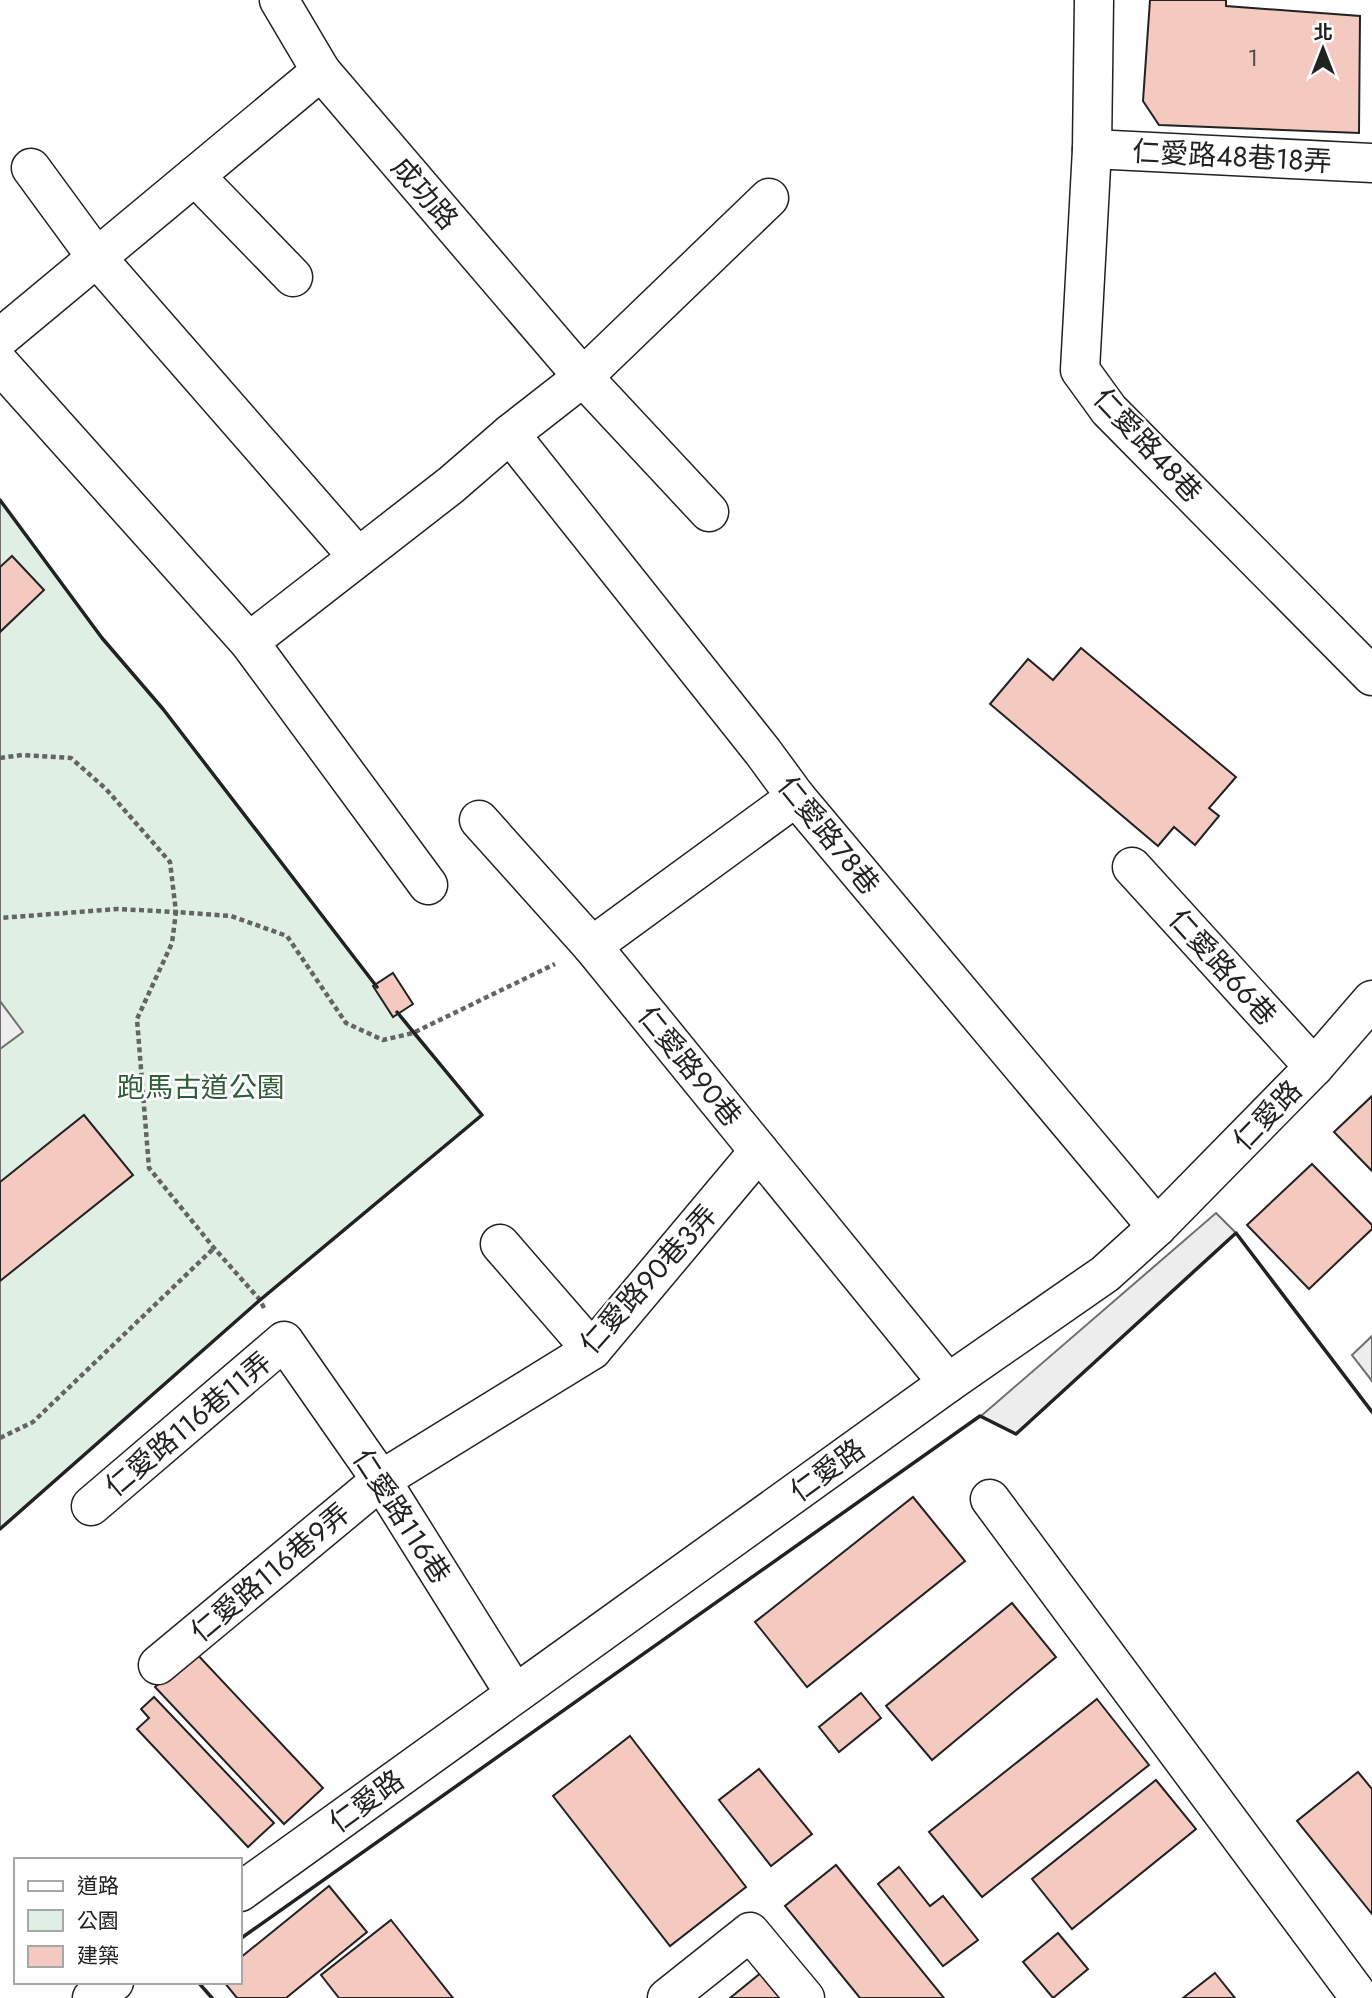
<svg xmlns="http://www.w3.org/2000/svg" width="1372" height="1998" font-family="Jost,'Noto Sans TC',sans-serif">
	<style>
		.green { fill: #e0efe3; stroke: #6f6f6f; stroke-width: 2 }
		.parking { fill: #ededed; stroke: #6f6f6f; stroke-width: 2 }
		.building { fill: #f3c9c0; stroke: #222; stroke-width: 2 }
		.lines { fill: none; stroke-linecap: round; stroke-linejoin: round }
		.minor-casing { stroke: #222; stroke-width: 41 }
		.path { stroke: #646464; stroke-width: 4.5; stroke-dasharray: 5 3.5; stroke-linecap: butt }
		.minor { stroke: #fff; stroke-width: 38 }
		.wall { stroke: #222; stroke-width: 3.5 }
		.labels { text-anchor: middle; stroke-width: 5; stroke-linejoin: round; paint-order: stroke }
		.number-label { font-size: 24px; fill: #564c4a }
		.street-label { font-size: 28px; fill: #222; stroke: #fff }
		.park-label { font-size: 28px; fill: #2f5e38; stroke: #fff }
	</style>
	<rect width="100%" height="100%" fill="#fff"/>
	<path class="green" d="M0,500L102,638L163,709L413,1033L482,1115L260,1300L0,1529Z"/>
	<g class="parking">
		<path d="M0,1001L23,1032L0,1049Z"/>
		<path d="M1216,1213L1236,1233L1016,1434L981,1416Z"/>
		<path d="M1372,1336V1381L1352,1355Z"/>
	</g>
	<g class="building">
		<path d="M1150,0H1226V6L1360,16L1359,133L1159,125L1143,101Z"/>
		<path d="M12,556L44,590L0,632V567Z"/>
		<path d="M1081,648L1236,777L1209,808L1219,816L1195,845L1174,827L1158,846L990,704L1028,659L1053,680Z"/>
		<path d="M393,973L413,1004L393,1017L373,986Z"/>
		<path d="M1372,1096V1171L1334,1132Z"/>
		<path d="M84,1115L133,1175L0,1281V1182Z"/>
		<path d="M1312,1164L1372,1225V1229L1309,1289L1247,1225Z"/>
		<path d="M913,1497L965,1561L807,1687L755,1622Z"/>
		<path d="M1012,1603L1056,1657L932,1760L886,1706Z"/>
		<path d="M194,1651L323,1788L284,1824L155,1687Z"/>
		<path d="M861,1693L881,1718L839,1752L819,1727Z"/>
		<path d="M154,1697L274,1823L248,1847L137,1729L149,1718L141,1709Z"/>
		<path d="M1097,1699L1149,1765L982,1897L929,1832Z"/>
		<path d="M630,1736L746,1887L670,1946L553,1796Z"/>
		<path d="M759,1769L812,1834L771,1866L719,1800Z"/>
		<path d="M1358,1772L1372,1789V1914L1297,1821Z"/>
		<path d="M1156,1780L1196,1829L1072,1929L1032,1879Z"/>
		<path d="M836,1865L944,1998H860L785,1906Z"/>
		<path d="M899,1867L930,1906L943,1896L978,1940L943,1966L878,1884Z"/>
		<path d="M329,1886L367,1932L286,1998H237L224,1982H240V1958Z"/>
		<path d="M391,1920L453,1998H339L321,1975Z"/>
		<path d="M1058,1933L1088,1969L1053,1998L1023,1962Z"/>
		<path d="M762,1972L783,1998H730Z"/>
		<path d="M1215,1973L1235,1998H1183Z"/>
	</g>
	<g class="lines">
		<defs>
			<g id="minor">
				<path d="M279,0L321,71L583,377L709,512"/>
				<path d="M1094,0L1092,149L1080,370L1109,410L1372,676"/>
				<path d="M1092,149L1372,163"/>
				<path d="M31,168L97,258L358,557"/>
				<path d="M195,176L293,277"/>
				<path d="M0,338L321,71"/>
				<path d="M0,364L249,642L428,885"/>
				<path d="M510,434L763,752L796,797L1157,1227"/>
				<path d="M249,642L451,485L510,434L583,377L769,198"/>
				<path d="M796,797L592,946L948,1383"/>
				<path d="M479,820L592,946"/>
				<path d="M1132,867L1314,1067"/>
				<path d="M500,1244L592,1350"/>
				<path d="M990,1499L1360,1998"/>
				<path d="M91,1506L284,1341L381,1480L515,1694"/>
				<path d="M158,1665L381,1480L592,1350L759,1151"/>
				<path d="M240,1892L948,1383L1105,1274L1157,1227L1314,1067L1372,1000"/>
				<path d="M92,1998L114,1982"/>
				<path d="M667,1998L750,1932L805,1998"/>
			</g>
		</defs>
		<use href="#minor" class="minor-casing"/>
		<g class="path">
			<path d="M0,758L22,755L71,758L106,789L170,862L176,912L117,909L0,918"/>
			<path d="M264,1308L260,1300L214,1248L149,1168L137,1019L172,943L176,912L231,916L287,936L346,1023L383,1040L413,1033L555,964"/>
			<path d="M0,1438L33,1422L214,1248"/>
		</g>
		<use href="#minor" class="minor"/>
		<g class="wall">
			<path d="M0,500L102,638L163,709L377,987"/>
			<path d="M0,1529L260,1300L482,1115L397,1012"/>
			<path d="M240,1939L980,1416L1016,1434L1236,1233L1372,1412"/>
			<path d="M198,1982L212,1998"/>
		</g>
	</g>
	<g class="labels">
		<g class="number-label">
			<text x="1253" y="66">1</text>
		</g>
		<g class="street-label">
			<text transform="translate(1232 156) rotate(3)" y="10">仁愛路48巷18弄</text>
			<text transform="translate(425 193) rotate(49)" y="10">成功路</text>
			<text transform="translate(1148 445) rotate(47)" y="10">仁愛路48巷</text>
			<text transform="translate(829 835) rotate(51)" y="10">仁愛路78巷</text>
			<text transform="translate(1223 967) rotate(48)" y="10">仁愛路66巷</text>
			<text transform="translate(690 1066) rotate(51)" y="10">仁愛路90巷</text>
			<text transform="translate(1267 1115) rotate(-46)" y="10">仁愛路</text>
			<text transform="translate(648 1279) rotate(-48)" y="10">仁愛路90巷3弄</text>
			<text transform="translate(188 1424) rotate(-40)" y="10">仁愛路116巷11弄</text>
			<text transform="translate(827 1470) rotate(-36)" y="10">仁愛路</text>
			<text transform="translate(402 1516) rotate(57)" y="10">仁愛路116巷</text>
			<text transform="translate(270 1572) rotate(-40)" y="10">仁愛路116巷9弄</text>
			<text transform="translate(366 1801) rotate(-36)" y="10">仁愛路</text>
		</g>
		<g class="park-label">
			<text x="201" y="1097">跑馬古道公園</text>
		</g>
	</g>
	<rect x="14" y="1858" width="228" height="126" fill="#ffffff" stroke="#a7a7a7" stroke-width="2"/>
	<rect x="28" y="1881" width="35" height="10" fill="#ffffff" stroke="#a7a7a7" stroke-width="2"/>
	<text x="77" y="1893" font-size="21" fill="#222222">道路</text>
	<rect x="28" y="1910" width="35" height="21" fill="#e0efe3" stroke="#a7a7a7" stroke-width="2"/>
	<text x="77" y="1928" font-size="21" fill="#222222">公園</text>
	<rect x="28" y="1946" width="35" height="21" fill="#f3c9c0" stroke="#a7a7a7" stroke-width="2"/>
	<text x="77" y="1963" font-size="21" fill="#222222">建築</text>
	<g transform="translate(1323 49)" stroke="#ffffff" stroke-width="5" paint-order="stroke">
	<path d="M0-5L12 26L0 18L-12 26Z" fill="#222222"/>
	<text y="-10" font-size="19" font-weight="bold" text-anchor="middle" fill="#222222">北</text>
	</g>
</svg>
